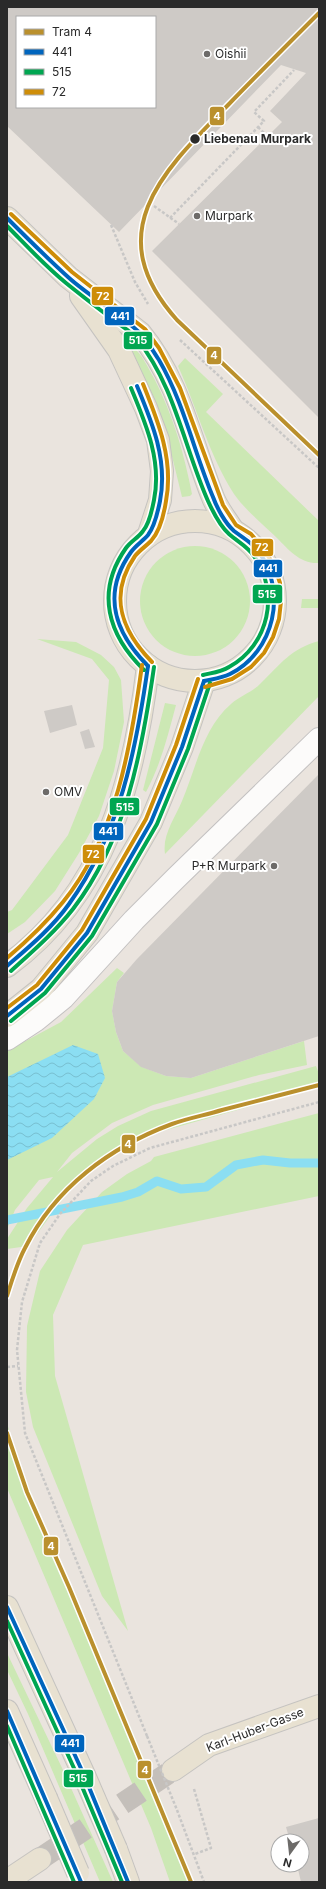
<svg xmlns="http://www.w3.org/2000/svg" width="326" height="1889" font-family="Inter,sans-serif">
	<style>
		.grass { fill: #cce8b4 }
		.water { fill: url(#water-waves) }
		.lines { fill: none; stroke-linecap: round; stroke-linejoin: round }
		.stream { stroke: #8bdef2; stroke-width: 9 }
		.building { fill: #cecac6; fill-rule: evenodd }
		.major-tunnel { stroke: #c4bfba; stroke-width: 22; stroke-dasharray: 22 11; stroke-linecap: butt }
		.minor-casing { stroke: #c3c1c1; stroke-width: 24 }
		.major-casing { stroke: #c5c3c0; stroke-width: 24 }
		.path { stroke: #c8c7c6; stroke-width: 2.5; stroke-dasharray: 3 2; stroke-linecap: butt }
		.minor { stroke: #fcfbfa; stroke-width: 22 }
		.major { stroke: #e8e1d1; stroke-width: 22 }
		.major-bridge-casing { stroke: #c5c3c0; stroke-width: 24; stroke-linecap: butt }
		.path-bridge { stroke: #c8c7c6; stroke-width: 2.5; stroke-dasharray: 3 2; stroke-linecap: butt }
		.major-bridge { stroke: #e8e1d1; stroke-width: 22 }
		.bus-1-casing { stroke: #fff; stroke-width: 7 }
		.bus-2-casing { stroke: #fff; stroke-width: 7 }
		.bus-3-casing { stroke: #fff; stroke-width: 7 }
		.bus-1 { stroke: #0065bd; stroke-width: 4 }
		.bus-2 { stroke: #00a651; stroke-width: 4 }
		.bus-3 { stroke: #ce8d08; stroke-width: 4 }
		.tram-1-casing { stroke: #fff; stroke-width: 7 }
		.tram-1 { stroke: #ba902d; stroke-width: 4 }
		.poi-dot { fill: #6d6b69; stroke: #fff; stroke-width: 1.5 }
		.stop-dot { fill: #2a2a2a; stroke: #fff; stroke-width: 1.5 }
		.labels { text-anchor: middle; stroke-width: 4; stroke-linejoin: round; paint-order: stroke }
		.poi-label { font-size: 12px; fill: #2a2a2a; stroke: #fff; text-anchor: start }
		.stop-label { font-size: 12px; font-weight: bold; fill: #2a2a2a; stroke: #fff; text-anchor: start }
		.street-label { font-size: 12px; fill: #2a2a2a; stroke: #fff }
		.line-badge { stroke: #fff; stroke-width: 1.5 }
		.badge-label { font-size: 11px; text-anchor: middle; font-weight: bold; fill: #fff }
	</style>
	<defs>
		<pattern id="water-waves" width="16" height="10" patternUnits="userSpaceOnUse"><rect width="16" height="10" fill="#8bdef2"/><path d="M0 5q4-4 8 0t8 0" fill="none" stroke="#78bfd0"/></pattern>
	</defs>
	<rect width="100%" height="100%" fill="#eae4de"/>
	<g class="grass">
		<path d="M136,350C144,358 148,368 154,378C173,415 184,453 192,494L190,496L182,497L170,448L158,411L131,355L132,351Z"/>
		<path d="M185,358L223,394L206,412L319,521V563C300,564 289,550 277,538C263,524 245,510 234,494C209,455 197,408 178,366Z"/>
		<circle cx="195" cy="601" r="55"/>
		<path d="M302,599H319V608H301Z"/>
		<path d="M37,639L76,642L101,655L114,667L121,680L124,722L114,771L99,816L79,853L55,891L25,922L7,934V912L12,910L68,835L103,748L109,680L92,659Z"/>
		<path d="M319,641V696L165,854C162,835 175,818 182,801C196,768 203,728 231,704C240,696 253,692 261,683C281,664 290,649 319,641Z"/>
		<path d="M165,703L176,705C168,735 161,764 146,792L143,790Z"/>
		<path d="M117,968L124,973L117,982L112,1011L116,1032L123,1051L142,1067L166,1076L191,1078L304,1041L307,1065L259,1075L153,1105L112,1123L72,1153L57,1172L97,1139L118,1126L151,1111L316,1066L319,1074V1087L152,1134L119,1150L92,1169L65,1196L28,1246L7,1249V1239L27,1208L53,1177L39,1180L15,1210L7,1229V1051L61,1022Z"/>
		<path d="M319,1113V1196L83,1245L53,1315L55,1376L128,1631L102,1596L33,1427L26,1392L27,1326L40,1271L67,1230L102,1192L127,1174L151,1161L154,1157Z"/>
		<path d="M7,1423C22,1477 46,1528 68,1580C110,1681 155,1780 193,1882H170L151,1828L7,1488Z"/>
		<path d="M7,1653L63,1770L113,1882H100L28,1714L7,1670Z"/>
	</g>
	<path class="water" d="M73,1045L98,1054L105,1078L94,1099L52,1138L7,1160V1077Z"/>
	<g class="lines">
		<path class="stream" d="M7,1220L122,1197L138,1192L157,1181L181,1189L206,1187L236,1165L263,1160L290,1163H319"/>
	</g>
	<g class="building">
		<path d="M7,7H319V418L152,251L282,122L270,111L306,73L281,65L119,232L7,126ZM17,17H155V107H17Z"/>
		<path d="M72,705L77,725L50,733L44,711Z"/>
		<path d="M89,729L95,747L85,749L80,732Z"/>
		<path d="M319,774V1036L191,1078L166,1076L141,1067L123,1051L116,1032L112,1011L117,982L137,959Z"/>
		<path d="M319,1818V1881L301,1882L297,1865H302V1841H290L286,1827Z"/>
	</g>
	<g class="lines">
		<path class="major-tunnel" d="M40,1859L173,1770"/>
		<defs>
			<path id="minor" d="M7,1039L36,1020L63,998L134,920L176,878L319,739"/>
			<g id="major">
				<path d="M7,218L68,277L140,333C179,380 190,439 212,495C216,507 225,518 232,529"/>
				<path d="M81,296L119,350L146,408L158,440L162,471L160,500L149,534"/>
				<circle cx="195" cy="601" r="80"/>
				<path d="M7,966C106,893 134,783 148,666"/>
				<path d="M7,1016L41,989L87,933L151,822L182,747L204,681"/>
				<path d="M7,1607L84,1775"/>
				<path d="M7,1711L46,1798"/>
				<path d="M173,1770L209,1745L319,1706"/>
				<path d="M116,1849L128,1882"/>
				<path d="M7,1881L40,1859"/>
			</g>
		</defs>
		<use href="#minor" class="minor-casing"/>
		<use href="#major" class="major-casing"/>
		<g class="path">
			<path d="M258,127L267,136"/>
			<path d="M154,206L179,224"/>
			<path d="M170,218L264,121L254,112L294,70"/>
			<path d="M111,225L135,282L148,304"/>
			<path d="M180,340L319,468"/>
			<path d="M7,1367L18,1366"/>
			<path d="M147,1736L25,1433L17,1350L22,1302L40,1243L60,1214L91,1181L113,1166L150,1148L319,1102"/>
			<path d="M194,1789L211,1848L195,1854"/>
			<path d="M177,1810L204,1882"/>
		</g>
		<use href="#minor" class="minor"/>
		<use href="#major" class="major"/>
		<defs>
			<g id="major-bridge">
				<path d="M84,1775L116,1849"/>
				<path d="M46,1798L78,1873"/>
			</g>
		</defs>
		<use href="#major-bridge" class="major-bridge-casing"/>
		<path class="path-bridge" d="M147,1736L177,1810"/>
		<use href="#major-bridge" class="major-bridge"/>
		<defs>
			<g id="bus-1">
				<path d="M7,218C27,238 47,258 68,277C90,297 118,312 140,333C147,340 153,351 159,360C184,403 194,452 213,497C217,508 225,523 234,531C243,538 252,542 259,552C287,592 275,651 230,674C222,678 213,679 204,681"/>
				<path d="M137,386C152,422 168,460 160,501C158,511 155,526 148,535C143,541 136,545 131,552C101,594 115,633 148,666"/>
				<path d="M7,966C29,947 52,928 69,904C120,833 136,750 148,666"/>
				<path d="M7,1016L41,989L87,933L151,822L182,747L204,681"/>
				<path d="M7,1607L84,1775L128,1882"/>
				<path d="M7,1711L81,1882"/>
			</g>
			<g id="bus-2">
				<path d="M7,226C26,245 45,266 66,283C82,296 99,309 116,322C123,327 132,332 137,339C175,386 184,447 208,501C213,512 220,526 229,534C238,542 247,546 254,556C280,593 269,645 229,667C221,672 211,673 203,675"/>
				<path d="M131,388C146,424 162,461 154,500C152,509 150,523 143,531C138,538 131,541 126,548C95,592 108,635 144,670"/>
				<path d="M11,971C33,951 55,932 73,909C126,840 142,751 154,667"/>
				<path d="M11,1021L45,993L92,936L157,824L188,749L210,683"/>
				<path d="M7,1621L78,1777L122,1882"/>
				<path d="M7,1726L74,1882"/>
			</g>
			<g id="bus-3">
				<path d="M11,214L72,272L145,329L159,348L180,388L223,505L236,525L251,534L262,547L274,565L280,583L281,601L279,619L273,637L264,653L251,667L232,679L205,687"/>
				<path d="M143,384C158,421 174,460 166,501C164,514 160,531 151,541C146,546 140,550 135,556C108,595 121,630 152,662"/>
				<path d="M7,958C27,941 46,923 63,902C116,837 131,746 142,665"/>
				<path d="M7,1008L37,985L82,930L146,819L176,745L198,679"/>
			</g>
		</defs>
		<use href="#bus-1" class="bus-1-casing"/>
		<use href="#bus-2" class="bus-2-casing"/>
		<use href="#bus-3" class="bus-3-casing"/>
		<use href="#bus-1" class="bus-1"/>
		<use href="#bus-2" class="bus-2"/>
		<use href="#bus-3" class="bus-3"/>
		<defs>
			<g id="tram-1">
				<path d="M319,13C289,43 259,73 229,104C164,170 98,232 177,320L319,455"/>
				<path d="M7,1296C12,1280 17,1263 25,1248C55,1188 110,1147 172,1124C188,1118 206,1115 222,1110C254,1102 287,1093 319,1085"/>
				<path d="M7,1433L27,1492L69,1587L191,1882"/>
			</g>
		</defs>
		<use href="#tram-1" class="tram-1-casing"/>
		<use href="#tram-1" class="tram-1"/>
	</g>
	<g class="poi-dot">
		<circle cx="207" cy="54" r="4"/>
		<circle cx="197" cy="216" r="4"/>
		<circle cx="46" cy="792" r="4"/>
		<circle cx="274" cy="866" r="4"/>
	</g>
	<circle class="stop-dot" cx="195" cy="139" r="5.5"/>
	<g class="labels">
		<g class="poi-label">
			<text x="215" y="58">Oishii</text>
			<text x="205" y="220">Murpark</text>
			<text x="54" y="796">OMV</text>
			<text x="266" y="870" text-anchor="end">P+R Murpark</text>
		</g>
		<g class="stop-label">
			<text x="204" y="143">Liebenau Murpark</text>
		</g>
		<g class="street-label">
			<text transform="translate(255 1730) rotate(-21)" y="4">Karl-Huber-Gasse</text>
		</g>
	</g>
	<g class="line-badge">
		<rect x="209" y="106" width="16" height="20" rx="4" fill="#ba902d"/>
		<rect x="91" y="286" width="23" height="20" rx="4" fill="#ce8d08"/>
		<rect x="104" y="306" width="31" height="20" rx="4" fill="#0065bd"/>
		<rect x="123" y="331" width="30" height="19" rx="4" fill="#00a651"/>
		<rect x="206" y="346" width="16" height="19" rx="4" fill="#ba902d"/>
		<rect x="251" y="538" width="23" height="19" rx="4" fill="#ce8d08"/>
		<rect x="253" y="559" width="30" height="19" rx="4" fill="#0065bd"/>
		<rect x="252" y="584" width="31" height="20" rx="4" fill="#00a651"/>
		<rect x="109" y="797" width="31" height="19" rx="4" fill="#00a651"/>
		<rect x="93" y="822" width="31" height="19" rx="4" fill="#0065bd"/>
		<rect x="82" y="844" width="23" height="20" rx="4" fill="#ce8d08"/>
		<rect x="121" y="1134" width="15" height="20" rx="4" fill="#ba902d"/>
		<rect x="43" y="1536" width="16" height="20" rx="4" fill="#ba902d"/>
		<rect x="54" y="1734" width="31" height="19" rx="4" fill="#0065bd"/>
		<rect x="137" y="1760" width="15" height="19" rx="4" fill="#ba902d"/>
		<rect x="63" y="1769" width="31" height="19" rx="4" fill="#00a651"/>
	</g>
	<g class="badge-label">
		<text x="217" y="120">4</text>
		<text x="103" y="300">72</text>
		<text x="120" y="320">441</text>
		<text x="138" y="344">515</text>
		<text x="214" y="359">4</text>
		<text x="262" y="551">72</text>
		<text x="268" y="572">441</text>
		<text x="267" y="598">515</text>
		<text x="125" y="811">515</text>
		<text x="108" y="835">441</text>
		<text x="93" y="858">72</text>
		<text x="128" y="1148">4</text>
		<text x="51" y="1550">4</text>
		<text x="70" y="1747">441</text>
		<text x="145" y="1774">4</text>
		<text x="78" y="1782">515</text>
	</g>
	<rect width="326" height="1889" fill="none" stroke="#2a2a2a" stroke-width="16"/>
	<rect x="16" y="16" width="140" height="92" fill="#ffffff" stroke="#aaaaaa"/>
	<rect x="24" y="29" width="20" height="6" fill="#ba902d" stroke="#aaaaaa"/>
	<text x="52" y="36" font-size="12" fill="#2a2a2a">Tram 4</text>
	<rect x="24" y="49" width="20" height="6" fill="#0065bd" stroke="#aaaaaa"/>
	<text x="52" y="56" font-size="12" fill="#2a2a2a">441</text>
	<rect x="24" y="69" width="20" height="6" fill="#00a651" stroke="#aaaaaa"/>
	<text x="52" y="76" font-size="12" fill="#2a2a2a">515</text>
	<rect x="24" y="89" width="20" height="6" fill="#ce8d08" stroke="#aaaaaa"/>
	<text x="52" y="96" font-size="12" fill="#2a2a2a">72</text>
	<g transform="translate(290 1853) rotate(195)"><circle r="19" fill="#ffffff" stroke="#aaaaaa"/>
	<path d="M0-3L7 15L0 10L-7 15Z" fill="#6d6b69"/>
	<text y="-6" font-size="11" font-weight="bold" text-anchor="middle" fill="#2a2a2a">N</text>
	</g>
</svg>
